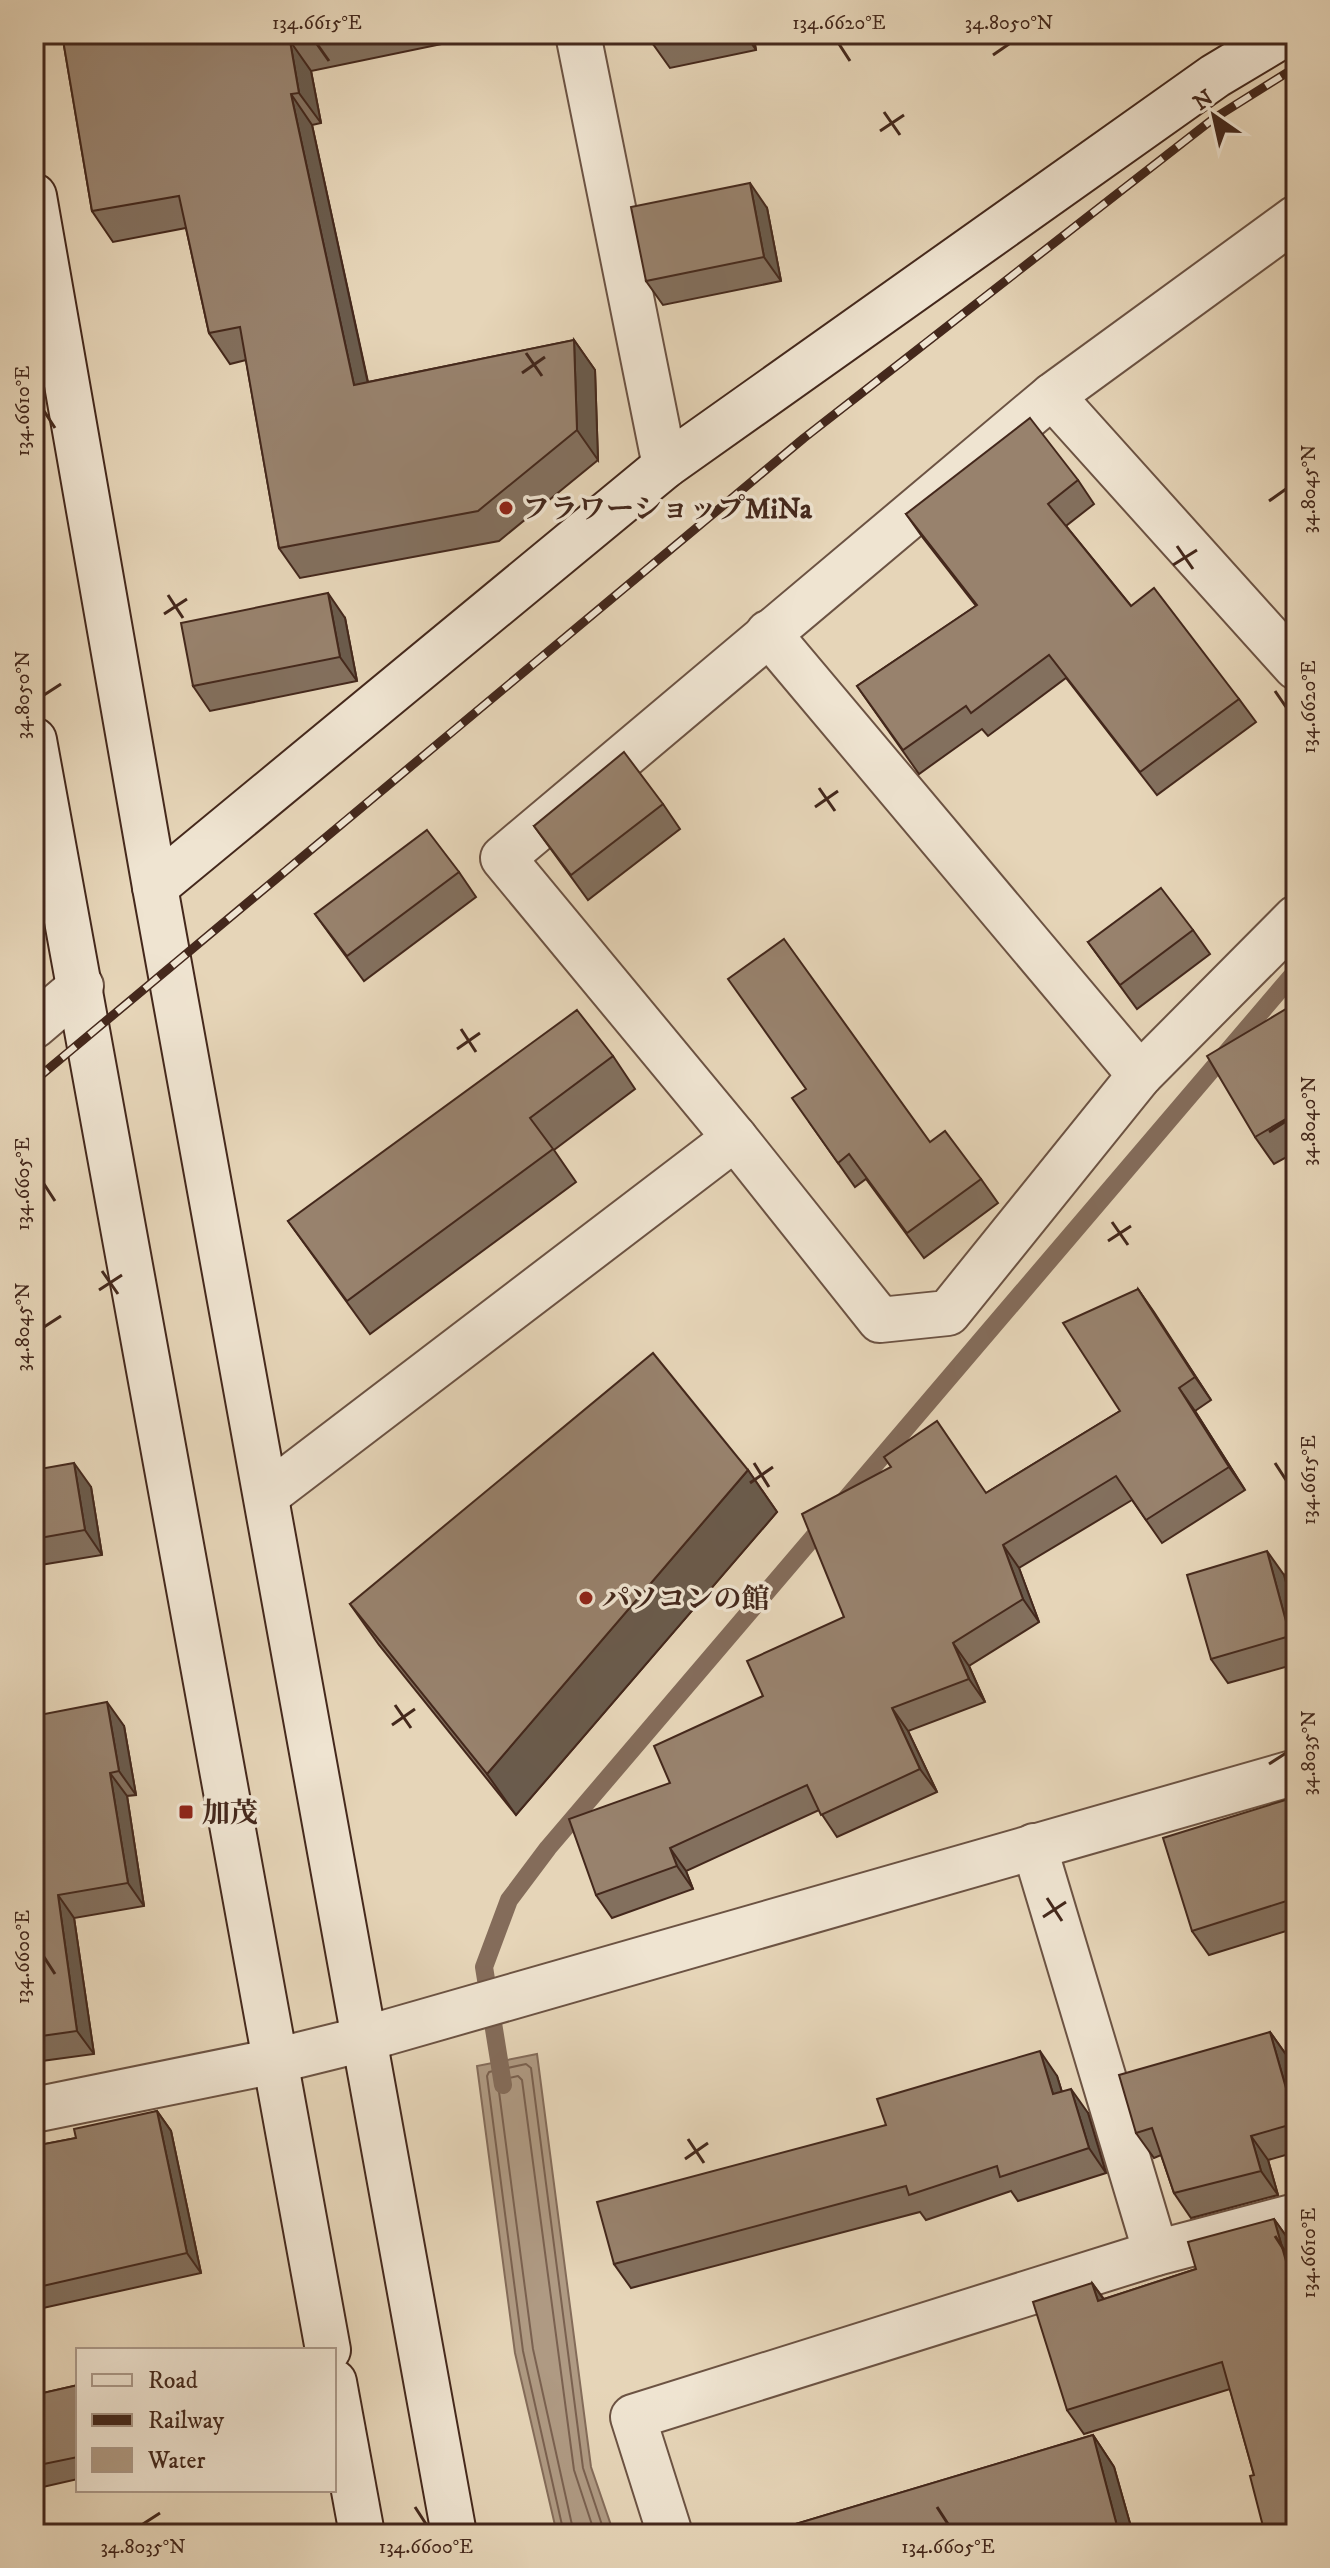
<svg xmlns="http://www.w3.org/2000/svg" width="1330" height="2568" font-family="'IM FELL DW Pica','Noto Serif JP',serif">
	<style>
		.water { fill: #af9a83; stroke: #846c5a; stroke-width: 2 }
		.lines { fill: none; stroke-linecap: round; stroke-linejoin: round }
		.shore { stroke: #7a6150; stroke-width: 2 }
		.stream { stroke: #846c5a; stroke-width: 18 }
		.street-casing { stroke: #6c5343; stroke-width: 48 }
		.secondary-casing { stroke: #44281c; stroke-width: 48 }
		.street { stroke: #efe4d1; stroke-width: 44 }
		.secondary { stroke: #efe4d1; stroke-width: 44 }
		.rail-casing { stroke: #44281c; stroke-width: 9 }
		.rail { stroke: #efe4d1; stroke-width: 6; stroke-dasharray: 18; stroke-linecap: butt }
		.wall { fill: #83705e; stroke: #44281c; stroke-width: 2 }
		.shaded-wall { fill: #6a5b4c; stroke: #44281c; stroke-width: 2 }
		.building { fill: #98826d; stroke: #44281c; stroke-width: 2 }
		.ticks { fill: none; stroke: #44281c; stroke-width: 3 }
		.poi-dot { fill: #8f2418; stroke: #efe4d1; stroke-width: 3 }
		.labels { text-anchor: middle; stroke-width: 7; stroke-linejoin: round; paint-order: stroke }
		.poi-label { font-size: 28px; font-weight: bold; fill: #44281c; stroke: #efe4d1; text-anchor: start }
		.neatline { fill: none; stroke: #44281c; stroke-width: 3 }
		.ticks-label { font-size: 20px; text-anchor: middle; fill: #44281c }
	</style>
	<rect width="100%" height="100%" fill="#e6d5b8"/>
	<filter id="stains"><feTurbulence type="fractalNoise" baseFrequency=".0025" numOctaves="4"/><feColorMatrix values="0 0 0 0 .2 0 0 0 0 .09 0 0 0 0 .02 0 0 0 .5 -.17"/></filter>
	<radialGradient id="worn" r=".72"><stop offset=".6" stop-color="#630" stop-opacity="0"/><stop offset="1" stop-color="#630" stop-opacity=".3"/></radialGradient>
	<path class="water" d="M537,2054L591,2467L614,2534H557L515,2353L477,2066Z"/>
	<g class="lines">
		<g class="shore">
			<path d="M564,2534L523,2351L487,2076L489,2072L526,2064L531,2068L583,2468L605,2534"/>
			<path d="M574,2534L533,2349L498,2084L500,2080L518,2076L522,2080L574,2470L595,2534"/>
		</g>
		<g class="stream">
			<path d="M844,1501L1296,971"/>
			<path d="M503,2085L484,1967L509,1900L548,1848L828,1520"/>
		</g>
		<defs>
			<g id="street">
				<path d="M578,34L665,466"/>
				<path d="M1296,218L1052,396L503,858L735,1138L880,1320L948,1313L1140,1075L1296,918"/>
				<path d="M1052,396L1296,667"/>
				<path d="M768,633L1140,1075"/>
				<path d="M34,1026L81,986"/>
				<path d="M267,1495L735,1138"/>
				<path d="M1034,1846L1156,2253"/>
				<path d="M34,2110L275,2061L364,2039L1296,1772"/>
				<path d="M670,2534L633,2417L1156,2253L1296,2216"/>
			</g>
			<g id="secondary">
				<path d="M34,196L155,887L454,2534"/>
				<path d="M34,740L328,2350"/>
				<path d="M155,887L665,466L1215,76L1285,34"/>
				<path d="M334,2382L362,2534"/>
			</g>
		</defs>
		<use href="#street" class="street-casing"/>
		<use href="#secondary" class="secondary-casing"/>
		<use href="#street" class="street"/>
		<use href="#secondary" class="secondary"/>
		<defs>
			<path id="rail" d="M34,1081L804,438L1213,119L1296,67"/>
		</defs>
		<use href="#rail" class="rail-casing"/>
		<use href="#rail" class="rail"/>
	</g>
	<g class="wall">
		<path d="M62,34H490L311,71L321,123L312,125L368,382L574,340L595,370L598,460L499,541L300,578L279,548L246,360L230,364L209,333L186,228L113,242L92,211Z"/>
		<path d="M651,34H753L756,50L670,68L653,44Z"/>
		<path d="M767,208L781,281L663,305L646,281Z"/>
		<path d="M1078,480L1094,504L1066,526L1131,606L1239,699L1256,722L1157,795L1066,678L988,736L982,729L919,774L857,686L976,606L923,538L906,514Z"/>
		<path d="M345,618L357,681L210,711L193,686Z"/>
		<path d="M663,804L680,829L588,900L534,826Z"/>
		<path d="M459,872L476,897L364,981L315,914Z"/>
		<path d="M1193,930L1210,954L1137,1009L1088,942Z"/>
		<path d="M1296,1003V1152L1274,1164L1255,1137Z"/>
		<path d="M613,1056L635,1089L554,1150L576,1182L370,1334L288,1221Z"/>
		<path d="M810,1123L930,1142L981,1179L998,1203L924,1258L866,1179L855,1187Z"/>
		<path d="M1138,1289L1211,1400L1195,1411L1245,1490L1162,1543L1132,1500L1019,1568L1039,1622L969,1666L985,1702L908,1731L937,1792L837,1837L819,1810L686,1871L693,1889L612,1918L596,1895L670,1783L763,1696L844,1617L986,1493L1120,1411Z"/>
		<path d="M34,1470L91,1487L102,1555L34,1566Z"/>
		<path d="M748,1470L777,1512L516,1815L379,1645L350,1604Z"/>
		<path d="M1284,1575L1296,1619V1664L1228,1683L1211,1659Z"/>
		<path d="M34,1712L35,1716L124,1726L136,1795L127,1796L144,1906L74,1918L94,2054L34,2062Z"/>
		<path d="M1292,1798L1296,1803V1928L1209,1955L1192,1931Z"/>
		<path d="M1270,2032L1287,2056L1296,2088V2152L1268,2160L1278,2195L1191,2218L1174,2193L1161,2155L1154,2158L1136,2133Z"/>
		<path d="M1057,2076L1062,2092L1088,2113L1106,2173L1018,2201L1011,2191L926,2220L920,2212L631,2288L614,2264L886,2125Z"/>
		<path d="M157,2111L171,2131L201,2273L34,2310V2146L76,2138Z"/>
		<path d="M1274,2219L1291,2243L1296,2260V2534L1254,2475L1230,2389L1084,2434L1067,2410L1092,2283L1104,2299L1196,2269Z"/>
		<path d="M78,2385V2479L34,2489V2395Z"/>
		<path d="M1093,2435L1114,2467L1133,2534H762Z"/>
	</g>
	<g class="shaded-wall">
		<path d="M745,34H753L756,50Z"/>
		<path d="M290,41L311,71L321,123L299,93Z"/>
		<path d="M291,94L312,125L375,416L354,385Z"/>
		<path d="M750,183L767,208L781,281L764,257Z"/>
		<path d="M574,340L595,370L598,460L577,430Z"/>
		<path d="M328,593L345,618L357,681L340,657Z"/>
		<path d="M1138,1289L1154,1312L1211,1400L1195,1377Z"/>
		<path d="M1179,1388L1195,1411L1245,1490L1229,1467Z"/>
		<path d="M74,1463L91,1487L102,1555L85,1530Z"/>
		<path d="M748,1470L777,1512L516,1815L487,1774Z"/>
		<path d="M1003,1545L1019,1568L1039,1622L1023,1599Z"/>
		<path d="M1267,1551L1284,1575L1296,1619V1644L1290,1636Z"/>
		<path d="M953,1643L969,1666L985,1702L969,1679Z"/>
		<path d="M107,1702L124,1726L136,1795L119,1771Z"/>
		<path d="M892,1708L908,1731L937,1792L920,1769Z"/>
		<path d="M110,1773L127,1796L144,1906L128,1883Z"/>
		<path d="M670,1848L686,1871L693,1889L677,1866Z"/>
		<path d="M58,1895L74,1918L94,2054L77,2031Z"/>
		<path d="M1270,2032L1287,2056L1296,2088V2123Z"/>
		<path d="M1040,2051L1057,2076L1070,2119L1053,2094Z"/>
		<path d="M1071,2089L1088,2113L1106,2173L1089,2148Z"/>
		<path d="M157,2111L171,2131L201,2273L187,2253Z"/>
		<path d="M1251,2136L1268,2160L1278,2195L1261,2171Z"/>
		<path d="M1274,2219L1291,2243L1296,2260V2296Z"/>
		<path d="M1092,2283L1109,2307L1098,2301Z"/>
		<path d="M1093,2435L1114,2467L1133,2534H1123L1117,2526Z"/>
	</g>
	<g class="building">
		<path d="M62,34H322L290,41L299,93L291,94L354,385L574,340L577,430L478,511L279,548L240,327L209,333L179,196L92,211Z"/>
		<path d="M651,34H701L653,44Z"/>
		<path d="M750,183L764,257L646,281L631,207Z"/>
		<path d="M1030,418L1078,480L1048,504L1131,606L1154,588L1239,699L1140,772L1049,655L971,713L966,706L903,750L857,686L977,605L906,514Z"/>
		<path d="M328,593L340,657L193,686L181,623Z"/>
		<path d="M624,752L663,804L571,875L534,826Z"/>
		<path d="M427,830L459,872L347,956L315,914Z"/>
		<path d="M1161,888L1193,930L1120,985L1088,942Z"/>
		<path d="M784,939L930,1142L945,1131L981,1179L907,1233L849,1154L838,1163L792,1098L806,1089L728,979Z"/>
		<path d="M1296,1003V1113L1255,1137L1207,1056Z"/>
		<path d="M577,1010L613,1056L530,1118L553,1149L347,1301L288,1221Z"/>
		<path d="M1138,1289L1195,1377L1179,1388L1229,1467L1146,1520L1116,1476L1003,1545L1023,1599L953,1643L969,1679L892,1708L920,1769L821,1815L807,1785L670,1848L677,1866L596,1895L569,1819L670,1783L654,1746L763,1696L747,1661L844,1617L802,1514L891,1467L884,1457L937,1421L986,1493L1120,1411L1063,1323Z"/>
		<path d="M653,1353L748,1470L487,1774L350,1604Z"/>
		<path d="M74,1463L85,1530L34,1539V1470Z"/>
		<path d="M1267,1551L1290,1636L1211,1659L1187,1575Z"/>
		<path d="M107,1702L119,1771L110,1773L128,1883L58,1895L77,2031L34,2037V1716Z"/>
		<path d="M1292,1798L1296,1810V1898L1192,1931L1163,1838Z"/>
		<path d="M1270,2032L1296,2123L1251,2136L1261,2171L1174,2193L1152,2128L1136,2133L1119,2075Z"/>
		<path d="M1040,2051L1053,2094L1071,2089L1089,2148L1000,2177L997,2166L909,2195L906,2186L614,2264L597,2202L886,2125L877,2099Z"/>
		<path d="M157,2111L187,2253L34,2288V2146L76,2138L74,2129Z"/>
		<path d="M1274,2219L1296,2296V2534H1265L1250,2476L1254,2475L1222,2362L1067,2410L1033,2302L1092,2283L1098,2301L1196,2269L1188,2242Z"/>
		<path d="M78,2385V2457L34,2466V2395Z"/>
		<path d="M1093,2435L1117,2526L1089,2534H762Z"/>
	</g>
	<path class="ticks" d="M317,44L329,61M839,44L850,61M993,55L1009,44M884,112L900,135M880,131L904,115M526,353L542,376M522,373L545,357M44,411L55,428M1269,501L1286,489M1177,546L1193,569M1173,565L1197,550M168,595L183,618M164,614L187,599M1275,691L1286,707M44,695L61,684M819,788L835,811M815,807L838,791M461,1029L476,1052M457,1049L480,1033M1269,1132L1286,1121M44,1184L55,1201M1112,1222L1128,1245M1108,1241L1131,1226M102,1271L118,1294M99,1290L122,1275M44,1327L61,1316M754,1463L769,1487M1275,1463L1286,1480M750,1483L773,1467M395,1705L411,1728M392,1725L415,1709M1269,1764L1286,1753M1047,1898L1062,1921M1043,1917L1066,1902M44,1957L55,1974M688,2139L704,2163M685,2159L708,2143M1275,2236L1286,2253M415,2507L426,2524M937,2507L948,2524M143,2524L160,2513"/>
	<g class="poi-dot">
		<circle cx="506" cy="508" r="8"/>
		<circle cx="586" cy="1598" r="8"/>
		<rect x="178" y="1804" width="16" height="16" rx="4"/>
	</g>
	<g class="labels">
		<g class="poi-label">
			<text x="522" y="518">フラワーショップMiNa</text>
			<text x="602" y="1608">パソコンの館</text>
			<text x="202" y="1822">加茂</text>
		</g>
	</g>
	<rect width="1330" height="2568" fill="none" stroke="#e6d5b8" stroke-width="88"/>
	<rect x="76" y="2348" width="260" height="144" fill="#efe4d1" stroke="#ab9989" stroke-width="2"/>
	<rect x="92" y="2374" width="40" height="12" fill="#efe4d1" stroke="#ab9989" stroke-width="2"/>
	<text x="148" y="2388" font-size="24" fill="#44281c">Road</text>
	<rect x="92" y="2414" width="40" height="12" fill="#44281c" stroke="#ab9989" stroke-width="2"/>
	<text x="148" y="2428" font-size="24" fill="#44281c">Railway</text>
	<rect x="92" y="2448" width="40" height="24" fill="#af9a83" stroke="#ab9989" stroke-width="2"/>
	<text x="148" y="2468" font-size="24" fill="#44281c">Water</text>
	<g transform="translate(1214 116) rotate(326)" stroke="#efe4d1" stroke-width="6" paint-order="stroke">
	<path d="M0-6L14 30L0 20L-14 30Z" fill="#44281c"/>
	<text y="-12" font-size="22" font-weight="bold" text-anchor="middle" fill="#44281c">N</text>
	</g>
	<rect x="44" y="44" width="1242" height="2480" class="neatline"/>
	<g class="ticks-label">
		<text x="317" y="29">134.6615°E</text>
		<text x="839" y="29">134.6620°E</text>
		<text x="1009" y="29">34.8050°N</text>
		<text transform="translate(22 411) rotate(-90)" y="7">134.6610°E</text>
		<text transform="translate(1308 489) rotate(-90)" y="7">34.8045°N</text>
		<text transform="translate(22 695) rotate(-90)" y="7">34.8050°N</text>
		<text transform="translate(1308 707) rotate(-90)" y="7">134.6620°E</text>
		<text transform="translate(1308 1121) rotate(-90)" y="7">34.8040°N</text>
		<text transform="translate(22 1184) rotate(-90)" y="7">134.6605°E</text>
		<text transform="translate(22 1327) rotate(-90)" y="7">34.8045°N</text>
		<text transform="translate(1308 1480) rotate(-90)" y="7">134.6615°E</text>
		<text transform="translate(1308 1753) rotate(-90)" y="7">34.8035°N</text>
		<text transform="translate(22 1957) rotate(-90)" y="7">134.6600°E</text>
		<text transform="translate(1308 2253) rotate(-90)" y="7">134.6610°E</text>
		<text x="143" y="2553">34.8035°N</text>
		<text x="426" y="2553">134.6600°E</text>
		<text x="948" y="2553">134.6605°E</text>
	</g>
	<rect width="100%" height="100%" filter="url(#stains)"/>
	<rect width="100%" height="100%" fill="url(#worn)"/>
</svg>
